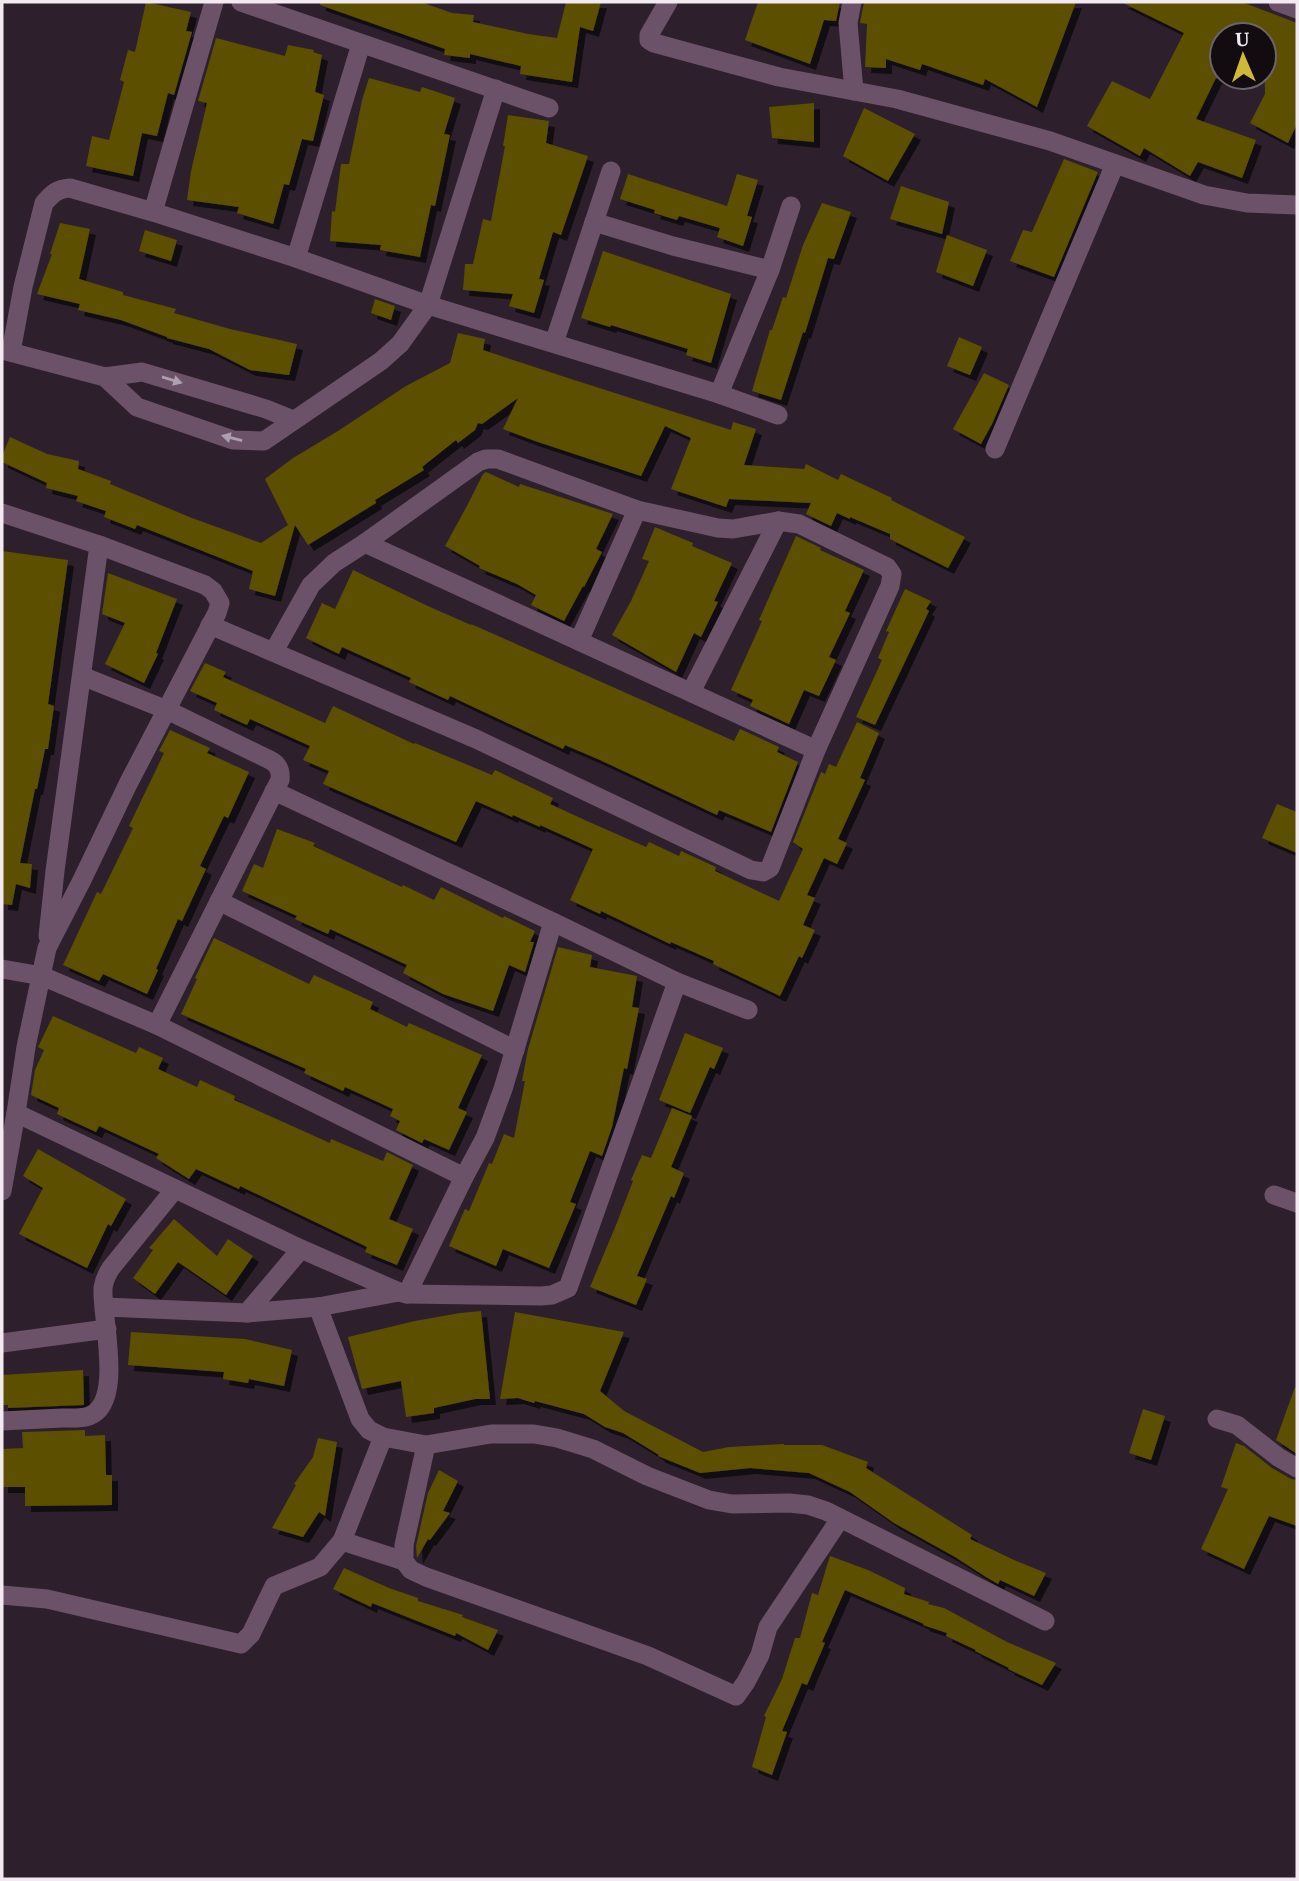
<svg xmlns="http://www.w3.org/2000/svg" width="1299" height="1881" font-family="'IBM Plex Serif',serif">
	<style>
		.building { fill: #5b4f00; filter: url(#shadow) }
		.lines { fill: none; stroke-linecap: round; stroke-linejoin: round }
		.minor { stroke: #6c5269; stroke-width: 19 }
		.oneway { fill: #af9ead }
	</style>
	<defs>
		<filter id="shadow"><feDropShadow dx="6" dy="6" stdDeviation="0" flood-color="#0009"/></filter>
	</defs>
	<rect width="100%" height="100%" fill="#2d202c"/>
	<g class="building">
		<path d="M146,2L191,12L186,31L192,32L174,95L168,93L157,136L142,133L133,176L86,166L92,136L109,140L124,82L120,80L128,50L135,52Z"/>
		<path d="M320,2H421L452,13L474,15L473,22L528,34L557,38L566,2H601L593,31L580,27L572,82L520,74L521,66L470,54V58L444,55L445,49L320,5Z"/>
		<path d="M758,2H840L836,21L824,20L810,64L745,40Z"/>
		<path d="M864,2H1076L1037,107L985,79L983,85L922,64L920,70L886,59V68L865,67L867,24L860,23Z"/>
		<path d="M1121,2H1242L1297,23V124L1288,143L1250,123L1265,94L1264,35H1222V80L1216,78L1196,119L1256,140L1242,178L1198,162L1190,176L1144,148L1140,156L1087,126L1112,81L1150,99L1184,33Z"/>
		<path d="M216,38L285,56L288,45L314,50L313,52L322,55L315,92L324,95L313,141L302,139L289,185L284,184L273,224L237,213L239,207L187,200L191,171L207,103L198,101Z"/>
		<path d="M369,78L420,92L422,87L455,98L444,134L450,135L435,206L431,205L420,257L380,250L381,245L330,241L332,211L335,212L341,164H349L362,100Z"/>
		<path d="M814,103V142L772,138L769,107Z"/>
		<path d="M864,108L915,134L888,181L843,156Z"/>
		<path d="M508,115L549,121L546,143L588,156L561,235L553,232L539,279L544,280L534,313L509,306L513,294L463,290L465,264H473L483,219L491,221L505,146H503Z"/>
		<path d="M1064,159L1098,172L1054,277L1010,261L1023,230L1032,232Z"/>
		<path d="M628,174L727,206L737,174L758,180L747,216L752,217L743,246L717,237L720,228L679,216L677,220L654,213L655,210L620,199Z"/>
		<path d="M901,186L949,202L942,234L890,219Z"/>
		<path d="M822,203L851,212L834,259L828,258L805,333L803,332L781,400L752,391L770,330H772L783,297L786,298L803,245Z"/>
		<path d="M60,223L90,229L79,279L123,292V295L176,309L174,313L230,329L297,344L289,375L250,370L209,349L167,338V337L121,320L78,310L80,304L37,294L52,254H50Z"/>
		<path d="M145,230L177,240L171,261L139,251Z"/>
		<path d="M947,235L987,250L973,286L936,272Z"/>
		<path d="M603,251L731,294L711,363L686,355L688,349L611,325L610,327L581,318Z"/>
		<path d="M375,299L395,306L391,320L371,313Z"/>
		<path d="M458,333L485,339L483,350L571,379L731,430L733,422L756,429L744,465L804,469L806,464L838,480L841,474L892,498L891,500L965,537L948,568L890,539V534L850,517V519L837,513L831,526L806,514L811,503L729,499L726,507L671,489L691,438L665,426L641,476L535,441L503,429L518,398L482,424L478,423L475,430L458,443L456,440L422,467L424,470L375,500L376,503L308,545L295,525L275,596L249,589L253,571L137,525L135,529L104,517L106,511L76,501L78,496L46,488L47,483L2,462V456L10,437L47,454L79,461L78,469L111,481L110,484L192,518L261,543L288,525L265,479L293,458L338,431L406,386L450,363Z"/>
		<path d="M959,337L982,347L970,375L947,366Z"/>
		<path d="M984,373L1009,385L992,424L981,444L953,429Z"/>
		<path d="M486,472L519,487L520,484L613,514L596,549L602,552L584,587L583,586L564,621L531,605L536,595L517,584L479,568L480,566L445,546L468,504L483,474Z"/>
		<path d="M655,527L693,543L692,546L732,563L714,601L718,602L701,637L694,633L676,672L612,635L631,601L649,561L642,559Z"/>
		<path d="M796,536L821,548L820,550L864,570L845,611L850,613L829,657L836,660L819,696L804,690L789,724L750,706L753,700L731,690L762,621L759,620Z"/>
		<path d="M2,551L68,560L48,704L54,706L48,749H45L37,789H35L20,863L32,864L30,888L16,884L12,905L2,904Z"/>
		<path d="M353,570L430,607L471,625V624L734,741L740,729L779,747L777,752L798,762L771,832L719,810L717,815L600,760L565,745L563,749L450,696L448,700L409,682L411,678L342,647L339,654L306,638L322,603L335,609Z"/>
		<path d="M108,573L177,599L156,653L158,654L144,683L105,664L125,623L102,614Z"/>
		<path d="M905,589L931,601L926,609L929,611L875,725L856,717L882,660L878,658L889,632L886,631Z"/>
		<path d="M205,663L226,672L223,677L325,723L333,706L414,744L415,743L492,775L495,770L553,798L550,804L587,821L646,847L649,842L679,856L681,851L716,867L715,871L779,901L803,849L793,842L821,772L825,774L829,764L836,767L857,722L879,733L860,778L865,780L838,839L847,843L837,864L824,858L807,895L815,898L803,925L815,930L802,958L799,956L780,996L713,964L714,961L671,942L670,944L601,911L600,914L570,900L593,849L540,825V827L513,815L512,817L476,801L456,842L323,784L329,771L303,760L310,746L250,719L247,725L214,710L217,703L190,691Z"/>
		<path d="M170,730L210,748L207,753L249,772L228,818L224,816L200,866L206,869L182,921L178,919L156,969L158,970L147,994L103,974L99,981L63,965L97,892L101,894L133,828L129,826L164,753L159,751Z"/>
		<path d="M1277,804L1297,812V853L1262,838Z"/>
		<path d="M277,829L315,843L313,846L402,887L403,885L434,900L441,887L503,918L504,916L535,931L530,942H534L525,972L509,965L493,1011L443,994L403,973L407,965L330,929L328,934L295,919L297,916L242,891L254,864L263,868Z"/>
		<path d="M214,938L309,984L314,975L373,1002L370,1009L407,1027L409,1023L482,1055L458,1108L467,1112L449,1150L424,1139L422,1143L396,1130L400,1121L390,1116L393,1109L345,1087L343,1091L304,1073L306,1069L181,1014L197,979L195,978Z"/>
		<path d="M558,947L592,955L590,967L637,976L632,1007L639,1008L634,1033L627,1069L624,1068L612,1127L602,1156L590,1151L570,1202L576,1204L549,1268L503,1249L496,1266L449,1246L465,1209L469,1211L489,1163L492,1164L504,1134L514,1138L525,1081H522L528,1049Z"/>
		<path d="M53,1016L136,1053L139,1047L163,1058L158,1069L197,1087L200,1080L235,1096L234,1100L330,1143L331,1139L383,1161L387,1152L413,1165L389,1219L413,1229L397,1265L365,1252L367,1247L240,1186L239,1189L196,1169L189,1179L156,1158L159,1154L99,1126L96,1132L57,1114L59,1108L31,1095L35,1070L44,1050L38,1047L39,1045Z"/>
		<path d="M685,1033L723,1048L714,1069L710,1067L690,1113L659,1100Z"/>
		<path d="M672,1108L692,1116L671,1167L684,1173L674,1198L671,1196L637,1276L647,1279L636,1305L590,1287L616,1225L633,1181L631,1180L642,1155L651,1158Z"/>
		<path d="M38,1149L126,1199L111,1226L108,1224L87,1268L19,1234L43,1188L23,1176Z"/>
		<path d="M174,1219L217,1256L228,1239L253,1256L226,1295L178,1262L155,1294L133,1278L153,1250L149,1248Z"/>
		<path d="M481,1311L490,1399H475L434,1408V1413L406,1417L401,1381L362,1389L348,1337L415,1321L460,1313Z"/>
		<path d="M515,1312L624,1332L600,1391L624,1411L703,1452L729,1447L784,1444V1445H822L868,1462L866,1468L972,1535L970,1539L1014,1560L1046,1573L1034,1596L1000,1580L998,1584L986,1577L955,1557L894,1523L850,1492L809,1473L750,1468L700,1473L658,1456L659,1455L623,1433L605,1427L584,1414L535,1401L534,1403L518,1398L500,1399Z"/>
		<path d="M131,1332L245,1339L292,1350L284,1386L249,1379L248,1383L223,1379L224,1372L128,1365Z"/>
		<path d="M83,1370L84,1405L8,1408V1405H2V1375Z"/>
		<path d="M1295,1387L1297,1388V1454L1276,1440Z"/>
		<path d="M1143,1409L1165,1416L1151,1460L1129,1453Z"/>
		<path d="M85,1430V1436L105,1435L106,1475H112V1505L25,1506V1487H2V1449L23,1448L22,1432Z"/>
		<path d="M318,1438L337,1442L325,1516L319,1512L303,1537L272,1528L296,1485L294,1484L313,1457Z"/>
		<path d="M1236,1443L1244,1446L1272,1468L1291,1479L1297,1480V1526L1269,1516L1244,1569L1201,1549L1228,1489L1221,1487Z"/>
		<path d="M439,1470L458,1481L443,1511L450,1513L430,1540L428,1539L417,1558L416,1546L428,1493Z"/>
		<path d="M830,1556L868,1570L905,1588L904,1594L929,1602L928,1604L944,1608L1007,1642L1056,1663L1042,1685L1008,1669L1009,1668L975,1651L976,1650L946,1636L947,1633L923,1625L924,1624L845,1590L822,1642L825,1643L807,1685L802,1683L782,1731L787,1732L772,1775L752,1767L766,1717L764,1716L782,1679L795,1638H800L812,1593L818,1595Z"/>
		<path d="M344,1568L389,1588L418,1598V1601L463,1615L462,1617L498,1630L488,1650L456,1633L455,1636L372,1603L371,1607L333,1589Z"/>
	</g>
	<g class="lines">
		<g class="minor">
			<path d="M214,2L153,212L296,258L428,305L496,89"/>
			<path d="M241,2L549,108"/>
			<path d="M668,2L649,35V40L654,43L779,77L897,99L1050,141L1204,195L1247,203L1297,205"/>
			<path d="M852,2L848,23L854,91"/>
			<path d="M1278,2L1297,9"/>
			<path d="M594,222L673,246L770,270"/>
			<path d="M296,258L361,44"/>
			<path d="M554,343L611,171"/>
			<path d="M2,350L105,377L142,372L266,409L293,420"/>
			<path d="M11,352L23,287L44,203C53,193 57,189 70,188L153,212"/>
			<path d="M105,377L137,407L233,440L264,441L381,361L400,344L428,305L719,394L770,270L791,206"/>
			<path d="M719,394L778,415"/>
			<path d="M995,449L1115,164"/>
			<path d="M2,513L99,545L205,585L213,591L220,603L217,613L128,784L82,880L47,948L26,1047L16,1113L2,1191"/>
			<path d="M210,625L476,739L751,870L763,872L770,868L816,750L365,543"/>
			<path d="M579,641L637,510"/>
			<path d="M274,651L311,585L334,563L365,543L478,462L486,459H498L637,510L718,528L733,529L778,521L799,524L887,567L892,574L890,586L816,750"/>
			<path d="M82,676L167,710L270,760C278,764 281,770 280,780L157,1025"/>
			<path d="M691,692L778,521"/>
			<path d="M274,791L553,922L677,982L748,1010"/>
			<path d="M219,901L515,1050"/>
			<path d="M48,936L55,871L99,545"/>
			<path d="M2,969L42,976L157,1025L464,1177"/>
			<path d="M16,1113L301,1249L399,1292L407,1294L541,1296L552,1295L568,1288L677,982"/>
			<path d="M1274,1195L1297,1203"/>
			<path d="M407,1294L464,1177L485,1138L503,1089L553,922"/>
			<path d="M105,1307L247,1313L318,1307L399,1292"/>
			<path d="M318,1307L360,1419L369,1430L383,1437L426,1445L491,1434H534L557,1438L593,1449L647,1476L709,1500L732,1504L789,1503L808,1505L826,1511L1045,1621"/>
			<path d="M247,1313L301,1249"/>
			<path d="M2,1343L107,1329"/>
			<path d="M1217,1419L1237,1425L1278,1457L1297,1468"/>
			<path d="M2,1421C22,1420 42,1419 62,1418C70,1418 80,1419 89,1416C125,1403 101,1316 103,1288C104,1280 107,1274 111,1268L175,1189"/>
			<path d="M426,1445L404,1545V1561L411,1570L426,1577L648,1656L736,1696L746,1682L760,1655L768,1627L840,1519"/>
			<path d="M342,1541L404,1561"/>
			<path d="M2,1595L47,1599L241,1644L251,1634L274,1586L320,1567L342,1541L383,1437"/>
		</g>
	</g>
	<defs><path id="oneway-solid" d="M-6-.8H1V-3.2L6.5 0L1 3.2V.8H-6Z" transform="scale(1.75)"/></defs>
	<g class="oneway">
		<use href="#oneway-solid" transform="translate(172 380) rotate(17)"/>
		<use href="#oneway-solid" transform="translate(232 438) rotate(-166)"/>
	</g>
	<rect width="1299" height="1881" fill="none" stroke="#f2e9f1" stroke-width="7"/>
	<g transform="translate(1243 56) rotate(358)"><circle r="33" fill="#120c11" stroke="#6c646b" stroke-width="2"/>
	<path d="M0-5L12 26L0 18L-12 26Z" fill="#ceb938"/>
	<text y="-10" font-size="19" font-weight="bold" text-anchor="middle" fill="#f2e9f1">U</text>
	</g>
</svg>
